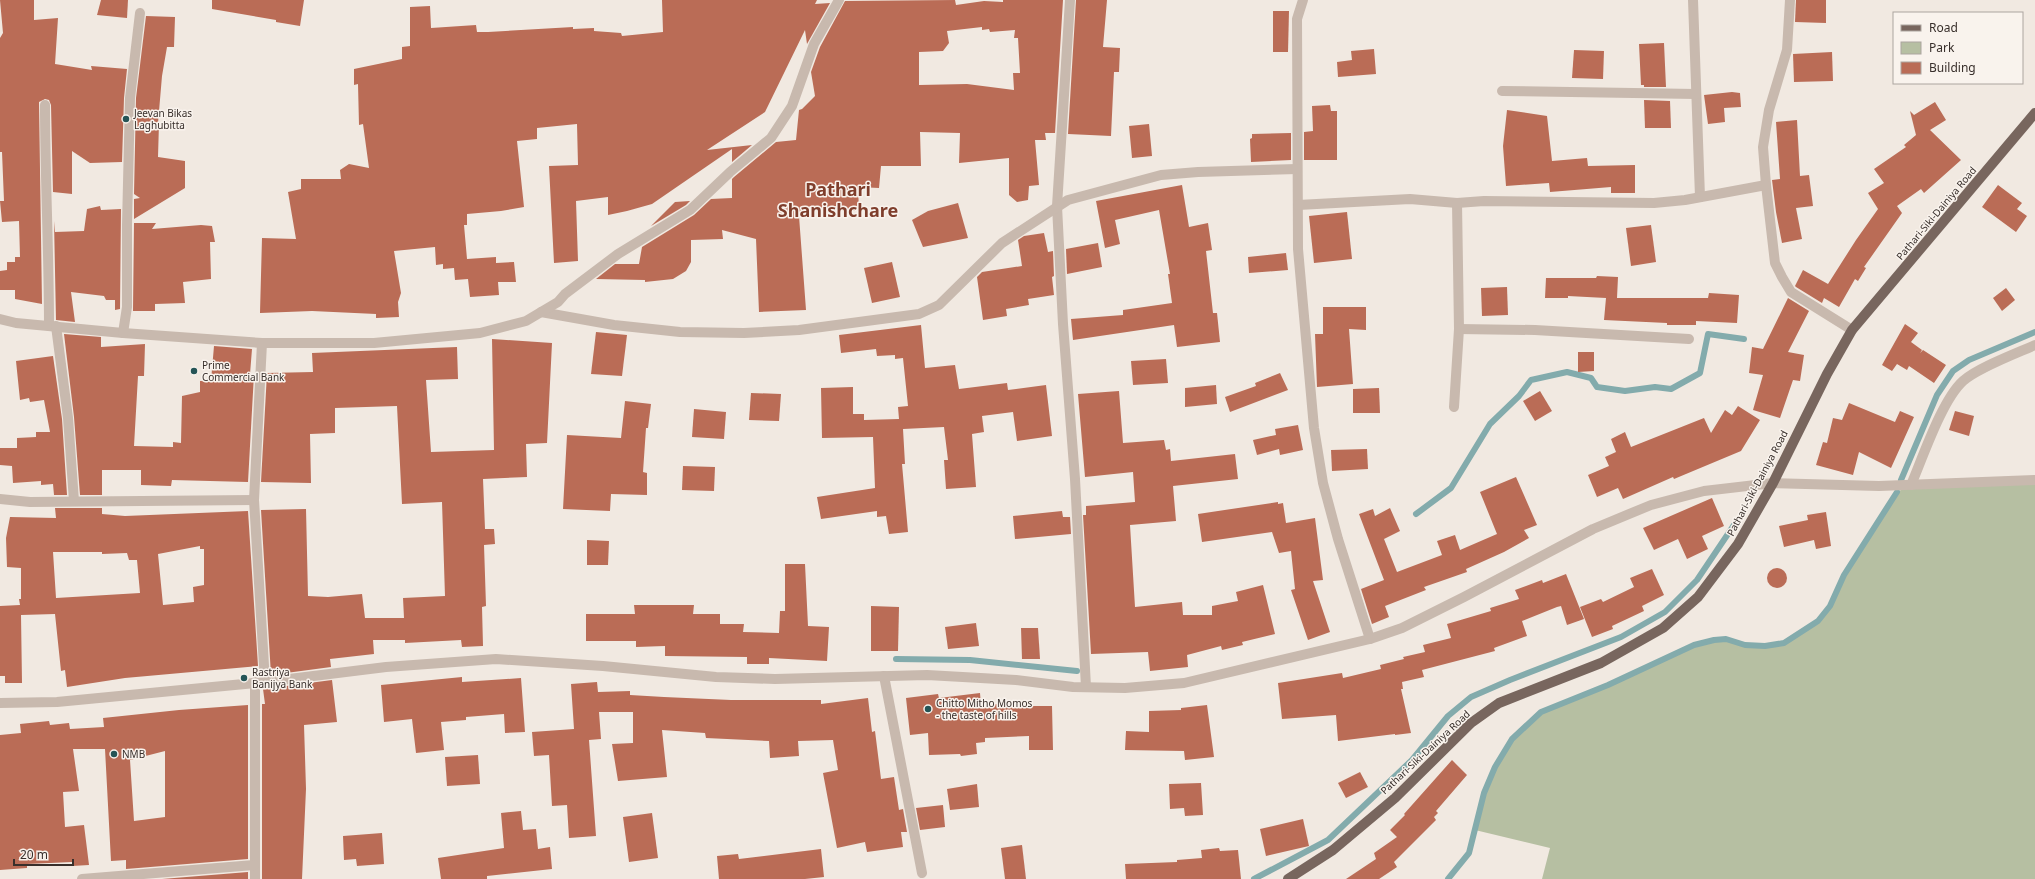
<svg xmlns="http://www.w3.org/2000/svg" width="2035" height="879" font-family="'Noto Sans',sans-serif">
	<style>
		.green { fill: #b6bfa2 }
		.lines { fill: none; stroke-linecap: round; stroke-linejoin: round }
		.stream { stroke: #83abac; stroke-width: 6 }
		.building { fill: #ba6c56; fill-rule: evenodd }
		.minor { stroke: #c8b9ae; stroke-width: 10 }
		.major { stroke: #78665e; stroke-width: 10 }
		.poi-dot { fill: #255456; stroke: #f9f3ed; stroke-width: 1.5 }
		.labels { text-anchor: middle; stroke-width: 3; stroke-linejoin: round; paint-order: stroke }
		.poi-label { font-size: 10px; fill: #382f2b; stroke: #f9f3ed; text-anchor: start }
		.street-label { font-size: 10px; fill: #382f2b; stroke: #f9f3ed }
		.town-label { font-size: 18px; font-weight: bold; fill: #7f3e2c; stroke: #f9f3ed }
	</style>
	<rect width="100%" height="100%" fill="#f1e9e1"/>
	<path class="green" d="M2035,480V879H1542L1550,848L1475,830L1484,793L1495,767L1512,739L1541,712L1657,663L1694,645L1714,640L1726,639L1745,645L1765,646L1784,643L1818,621L1830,606L1844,575L1897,492L1911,485Z"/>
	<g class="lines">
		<g class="stream">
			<path d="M1901,480L1937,395L1953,371L1969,360L2035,332"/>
			<path d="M1416,514L1451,488L1490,424L1519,396L1531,380L1567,372L1591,378L1597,387L1625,391L1655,387L1671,389L1700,373L1708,334L1744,339"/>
			<path d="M896,659L970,660L1077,671"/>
			<path d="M1254,879L1328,840L1412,760L1448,716L1471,697L1510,680L1621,637L1665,612L1697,580L1736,522"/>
			<path d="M1448,879L1469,853L1484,793L1495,767L1512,739L1541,712L1608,685L1694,645L1714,640L1726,639L1745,645L1765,646L1784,643L1818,621L1830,606L1844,575L1897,492"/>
		</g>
	</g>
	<g class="building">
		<path d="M0,0H34V20L58,18L55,64L92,70L91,66L127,69L124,98L122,162L90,163L72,151V194L53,192L51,105L49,100L45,99L39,102L42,304L15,299V290H0V271L7,270V262H15V257H20L19,221L2,222L0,201H4L2,152H0V38L3,33Z"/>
		<path d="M101,0H128L127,18L97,15Z"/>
		<path d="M212,0H304L300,26L276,22V20L212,9Z"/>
		<path d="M662,0H817L815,4L830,3L807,44L805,30L765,112L707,150L752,145L732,162V149L652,204L627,211L608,215V197L576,201L578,261L554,263L549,166L578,165L577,124L537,128V139L517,141L524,207L501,211L467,214V225H464L467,259L496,257V263L514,262L516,282H498L499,295L470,297L468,279L455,280L454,268L443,269V264L436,265L435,247L394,251L401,293L398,302L399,317L376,318V314L312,311L260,313L262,238L296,239L288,192L301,189V179H341L340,170L349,164L369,168L363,124L359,125L358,84L354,85V69L402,59V47L410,46V7L430,6L431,28L476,25L477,32H488L573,27V29L594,28V31L621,33L622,36L663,32Z"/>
		<path d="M955,0L956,5L984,1L1003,2V0H1063L1055,133H1045L1046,140H1035L1039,185L1029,186L1028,200L1017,202L1009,195V158L959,163L960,133L920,132L921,166H881L879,188L858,187L859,211H845L810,206L799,216L806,310L759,312L756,239L722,230L723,239L691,240V262L686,271L673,279L645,282V280L596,279L615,264H639L642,247L694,215L711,199L732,198V179L734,177L776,142L796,140L799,110L802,109L815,96L811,72L820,47L845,1ZM982,27V30L989,29L990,32L1015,30L1014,38H1018L1020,73H1013L1014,90L967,84L919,85V52L943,51L949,43L947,31Z"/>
		<path d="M1076,0H1107L1103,47L1120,48L1119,72H1114L1111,136L1068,134Z"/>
		<path d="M1796,0H1826V23L1795,22Z"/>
		<path d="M1273,11H1289L1288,52H1273Z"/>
		<path d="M146,16L175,17L174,47H167L162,76L158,123H159L158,157L185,161V188L134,219V199L140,198L134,194L136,98Z"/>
		<path d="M1664,43L1666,87H1644V85H1641L1639,44Z"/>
		<path d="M1374,49L1376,74L1338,77L1337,62L1352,60L1351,51Z"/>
		<path d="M1574,50L1604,51L1603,79L1572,78Z"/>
		<path d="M1832,52L1833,81L1794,82L1793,54Z"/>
		<path d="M1732,92L1740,93L1741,107L1724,108L1725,122L1708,124L1704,95Z"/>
		<path d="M1644,100L1670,101L1671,128H1645Z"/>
		<path d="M1935,102L1946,120L1930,130L1961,160L1924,193L1921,189L1897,206L1902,213L1864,267L1866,268L1858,281L1855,279L1839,307L1824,298L1822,303L1796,287L1795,286L1803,270L1828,284L1856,240L1878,209L1868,193L1884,183L1874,169L1906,147L1904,145L1916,135L1910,111L1914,115Z"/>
		<path d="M1330,105L1331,111H1337V160H1304V132L1313,131L1312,106Z"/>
		<path d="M1507,110L1547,116L1552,161L1587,158L1588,166L1635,165V193H1611V187L1550,192L1549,183L1506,186L1503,146Z"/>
		<path d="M1797,120L1800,176L1809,175L1813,206L1796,208L1802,239L1782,243L1776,212L1772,180L1780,179L1776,122Z"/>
		<path d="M1149,124L1152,156L1132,158L1129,126Z"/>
		<path d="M1291,133V160L1251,162L1250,139L1252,138V134Z"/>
		<path d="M1182,185L1189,227L1208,223L1212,250L1206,251L1213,313H1217L1220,342L1177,347L1174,325L1073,340L1071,319L1123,315V310L1172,303L1168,274H1170L1159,210L1115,220L1120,244L1105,248L1096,201Z"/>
		<path d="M1998,185L2022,203L2017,209L2027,216L2016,232L1982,207Z"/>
		<path d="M690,201L686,205L651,226L675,202Z"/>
		<path d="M958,203L968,238L923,247L912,220L928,211Z"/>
		<path d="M100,206L101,210L121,209L120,309L115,310V300H106L104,296L71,292L75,322L56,320L54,221L55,232L84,231L87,209Z"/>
		<path d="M1347,212L1352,259L1314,263L1309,216Z"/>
		<path d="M134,223H156L152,229L201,225L212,226L215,242H210L211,279L183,282L185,303L155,304V311H133Z"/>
		<path d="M1651,225L1656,262L1631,266L1626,228Z"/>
		<path d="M1044,233L1048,252L1053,251L1054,276L1052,277L1054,295L1028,299L1029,305L1006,309L1007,316L983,320L977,277L982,272L1022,266L1018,240L1024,236Z"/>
		<path d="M1098,243L1102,267L1067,274L1066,249Z"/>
		<path d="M1286,253L1288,270L1249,273L1248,257Z"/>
		<path d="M892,262L900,297L872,303L864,268Z"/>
		<path d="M1597,276L1618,277L1617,298H1708L1709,293L1739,295L1737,323L1696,321V325H1667V323L1604,320L1606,298L1568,296V298H1545L1546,278H1596Z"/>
		<path d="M1507,287L1508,315L1482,316L1481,288Z"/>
		<path d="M2006,288L2015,300L2002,311L1993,298Z"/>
		<path d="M1788,298L1809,311L1788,352L1804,355L1800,381L1793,380L1780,418L1753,410L1763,375L1749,373L1752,347L1763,349Z"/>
		<path d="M1323,307H1366V330L1349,329L1353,384L1317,387L1315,334H1323Z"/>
		<path d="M1905,324L1918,333L1911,342L1922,350L1920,353L1923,350L1946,365L1934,383L1909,366L1907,370L1897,364L1892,371L1882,365Z"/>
		<path d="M921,325L925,368L955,365L959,389L1007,383L1008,390L1046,385L1052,436L1017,441L1013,412L982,416L984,432L972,434L976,487L946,489L944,460H948L944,427L903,429L905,464H902L908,532L889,534L886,516L877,517V511L821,519L817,497L875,488L873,437L822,438L821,388L853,387V414H864V420L899,419L898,407L908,406L903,358L895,359V355L877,356L876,349L841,353L839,335Z"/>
		<path d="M596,332L627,335L622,376L591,374Z"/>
		<path d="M64,334L101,337V347L145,344L144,376H138L134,446L173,447V442L181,443L182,396L200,392V381H211L214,346L252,349L250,374H254L248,482L172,480L171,486L141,485V470H102V495H80L74,417Z"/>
		<path d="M492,339L552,343L547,443L526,444L527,477L483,479L485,529H494L495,544L484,545L486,606L482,607L483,646L462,647L461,640L405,643V640H373L374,654L330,659L331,667L271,675L261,510L306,509L308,596L328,597L362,594L365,618H404L403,598L445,596L442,502L402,504L397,406L335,408V433L310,434L311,483L261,482L267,373L313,372L312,353L457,347L458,379L426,380L431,452L494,450Z"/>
		<path d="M1578,352H1594V371L1578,372Z"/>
		<path d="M53,356L62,419L67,495H54L53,484L41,485V481L13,483L12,466L0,465V448H17V438L36,437V432H50L44,400L30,402L29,398L20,400L16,361Z"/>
		<path d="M1166,359L1168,383L1133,385L1131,361Z"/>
		<path d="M1280,373L1288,390L1230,412L1225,397L1256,386L1255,383Z"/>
		<path d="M1216,385L1217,404L1185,407V388Z"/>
		<path d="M1379,388L1380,413H1353V389Z"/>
		<path d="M1119,391L1123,443L1164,440L1166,450L1170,449L1171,461L1235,454L1238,479L1173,486L1176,521L1130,525L1135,607L1182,602L1183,615H1212V606L1238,601L1236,592L1263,585L1275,634L1242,642L1243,645L1222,650L1221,646L1187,655L1188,667L1150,671L1148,652L1091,654L1083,515H1086V506L1135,502L1133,472L1085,477L1078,394Z"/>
		<path d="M1540,391L1552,411L1535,421L1523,401Z"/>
		<path d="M751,393L781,394L779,421L749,420Z"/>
		<path d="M625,401L651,404L648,428H646L643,472L647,473V495L611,494L610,511L563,509L567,435L621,438Z"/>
		<path d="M1849,403L1895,422L1900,411L1914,417L1891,468L1859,452L1853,475L1816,465L1823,442L1827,443L1833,418L1842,420Z"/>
		<path d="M1738,406L1760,420L1741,451L1674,479L1673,477L1623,499L1618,488L1597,497L1588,475L1609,466L1605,457L1616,452L1611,439L1625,432L1631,447L1704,418L1711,433L1725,410L1732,415Z"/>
		<path d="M694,409L726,412L724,439L692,437Z"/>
		<path d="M1955,411L1974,416L1969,436L1949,430Z"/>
		<path d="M1298,425L1303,450L1280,455L1279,449L1257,455L1253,440L1276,435L1275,429Z"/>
		<path d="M1367,449L1368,469L1332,471L1331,450Z"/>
		<path d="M683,466L715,467L714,491L682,490Z"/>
		<path d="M1516,477L1537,525L1524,530L1529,538L1504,552L1466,569L1467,572L1424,587L1426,590L1385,606L1389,617L1372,624L1361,589L1384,580L1359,514L1373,509L1375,516L1390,508L1400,531L1384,539L1397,572L1442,555L1437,541L1455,535L1460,550L1497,534L1480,492Z"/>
		<path d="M1712,498L1724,526L1702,536L1708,549L1687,559L1678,539L1654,550L1643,528Z"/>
		<path d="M1278,502V504L1283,503L1286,523L1315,518L1323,580L1313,581L1330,632L1308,640L1291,590L1295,589L1291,551L1279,553L1272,532L1202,542L1198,514Z"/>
		<path d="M55,508H102V514L125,516L248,511L258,666L125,678L67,687L65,670L61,671L55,614L21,615L22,683H5V676H0V606L20,605L19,599H21V568L7,567L6,538L10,517L56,518ZM200,546V549H204V585L193,587L194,602L163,605L158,554ZM53,552H102V554L127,553L129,560H137L140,593L56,598Z"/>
		<path d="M1062,511L1063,517H1070L1071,534L1015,539L1013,516Z"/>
		<path d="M1826,512L1831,546L1816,549L1814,540L1784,547L1779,526L1808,520L1807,515Z"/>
		<path d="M587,540L609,541L608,565H587Z"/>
		<path d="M785,564H805L808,626L829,627L827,661L769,658V664H747V657L665,656V646L636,647V641H586V614H635L634,605H694L693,614H720V624H744L743,632L779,633L780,611H785Z"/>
		<circle cx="1777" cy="578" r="10"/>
		<path d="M1652,569L1664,595L1642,606L1644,611L1612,626L1613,629L1592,637L1580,607L1601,599L1603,602L1634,587L1630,578Z"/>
		<path d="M1566,574L1584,619L1567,625L1561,606L1557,607L1522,621L1527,636L1494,648L1495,651L1422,670L1424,677L1402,682L1403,689H1401L1411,733L1395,735V734L1338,741L1336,715L1282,719L1278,683L1342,673L1343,678L1381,669L1380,665L1404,659L1403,657L1425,652L1423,645L1451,638L1447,624L1491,611L1490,608L1519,599L1515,590L1542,580L1543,583Z"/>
		<path d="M871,606L899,607L898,651H871Z"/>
		<path d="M976,623L979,646L948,649L945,627Z"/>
		<path d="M1021,628H1038L1040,659H1022Z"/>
		<path d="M462,677V682L521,678L525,732L505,733L504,714L466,717V720L441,722L444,750L416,753L412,719L384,722L381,685Z"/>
		<path d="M332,680L337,722L304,725L306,789L302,879H262V704H265L263,689Z"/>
		<path d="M597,682L598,692L630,691V695L664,697L731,700H821V704L868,698L872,732L875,731L881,779L894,777L899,810L903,809L907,832H901L903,847L867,852L865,842L837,848L823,773L838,770L833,740L798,741L799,756L770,758L769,741L706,738L705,733L662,730L667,777L618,781L612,744L633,743V712H599L601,739L589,740L596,836L569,838L567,805L552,806L549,755L534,756L532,732L574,729L571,684Z"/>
		<path d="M980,693L981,705L1020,703V706H1052L1053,750H1029V736L985,738V742L976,743L977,754L961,756L960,754L929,755L928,733L910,735L906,698L938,694L939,698Z"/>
		<path d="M248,705V859L126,869V860L111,861L105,749H73L79,791L63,792L65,827L84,825L89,865L72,866V862L27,864V868L0,870V735L21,733L20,724L49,721L50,725L69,723L70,729L104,727L103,718L179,710ZM165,751V817L134,821L130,760Z"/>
		<path d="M1207,705L1214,757L1185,760L1184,751L1125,750L1126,731L1149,732V711L1181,710V708Z"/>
		<path d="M478,755L480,784L447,786L445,757Z"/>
		<path d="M1452,760L1467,775L1436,811L1438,813L1434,817L1436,820L1394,862L1397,867L1379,879H1346L1376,859L1374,853L1397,837L1390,830L1405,815L1404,814Z"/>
		<path d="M1360,772L1368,787L1346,798L1338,783Z"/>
		<path d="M1201,783L1203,815L1185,816L1184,808L1170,809L1169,784Z"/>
		<path d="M977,784L979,807L950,810L947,789Z"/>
		<path d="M943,805L945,827L920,830L916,808Z"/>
		<path d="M521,811L523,830L536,829L538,849L550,847L552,869L487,876V879H441L438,858L504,848L501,813Z"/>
		<path d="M652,813L658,858L629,862L623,817Z"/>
		<path d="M1303,819L1309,846L1266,856L1260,829Z"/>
		<path d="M382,833L384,864L357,866L356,859L344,860L343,836Z"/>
		<path d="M1022,845L1026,879H1005L1001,848Z"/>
		<path d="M1219,848L1220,851L1238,850L1241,879H1126L1125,864L1177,862V860L1202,858L1201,850Z"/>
		<path d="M821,849L824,877L805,879H719L717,856L738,854L739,859Z"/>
		<path d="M248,872V879H162Z"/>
	</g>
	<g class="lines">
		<g class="minor">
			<path d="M1070,0L1057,206L1063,324L1075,479L1086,687"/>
			<path d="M1303,0L1297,19L1298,249L1314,428L1323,483L1338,539L1370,639"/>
			<path d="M1693,0L1700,197"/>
			<path d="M1790,0L1787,50L1769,110L1763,147L1766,185L1775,263L1782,277L1791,292L1852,330"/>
			<path d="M1502,91L1696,94"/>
			<path d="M45,105C45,178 49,252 49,326"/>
			<path d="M1298,205L1410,199L1457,203L1484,201L1654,203L1685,200L1766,185"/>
			<path d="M541,312L614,325L680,332L744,333L799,330L919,314L939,305L1002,243L1068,200L1161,175L1198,172L1297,169"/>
			<path d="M0,319L16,323L123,333L262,343"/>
			<path d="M56,326L68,418L74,501"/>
			<path d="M1459,329L1535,330L1689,339"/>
			<path d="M123,333L127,307V225L130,98L140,13"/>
			<path d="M1454,407L1459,329L1457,203"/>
			<path d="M1911,485C1923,457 1942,400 1963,381C1977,368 2017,353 2035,345"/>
			<path d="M0,499L30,502L254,500"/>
			<path d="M884,676L922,873"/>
			<path d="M255,682V879"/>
			<path d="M265,682L254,500L262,343H374L480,333L526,321L558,302L565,294L618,254L690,210L730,172L771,138L792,106L814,44L839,0"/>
			<path d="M0,703L57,702L265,682L386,667L496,659L603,666L716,677L775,679L927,675L1016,680L1073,687L1125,688L1184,683L1370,639L1402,628L1464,597L1593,529L1651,505L1704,491L1773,483L1879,486L2035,480"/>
			<path d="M82,879L254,865"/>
		</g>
		<path class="major" d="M1288,879L1333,850L1395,798L1471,723L1499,703L1601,663L1663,628L1698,597L1738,544L1773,483L1827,374L1852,330L2035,113"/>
	</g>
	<g class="poi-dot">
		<circle cx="126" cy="119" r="4"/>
		<circle cx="194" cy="371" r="4"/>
		<circle cx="244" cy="678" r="4"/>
		<circle cx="928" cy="709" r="4"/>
		<circle cx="114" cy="754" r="4"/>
	</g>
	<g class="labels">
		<g class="poi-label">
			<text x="134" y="117">Jeevan Bikas<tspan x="134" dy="12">Laghubitta</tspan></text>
			<text x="202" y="369">Prime<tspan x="202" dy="12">Commercial Bank</tspan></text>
			<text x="252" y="676">Rastriya<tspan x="252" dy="12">Banijya Bank</tspan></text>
			<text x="936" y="707">Chitto Mitho Momos<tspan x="936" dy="12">- the taste of hills</tspan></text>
			<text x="122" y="758">NMB</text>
		</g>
		<g class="street-label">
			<text transform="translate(1936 213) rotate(-50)" y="4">Pathari-Siki-Dainiya Road</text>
			<text transform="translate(1757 483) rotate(-62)" y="4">Pathari-Siki-Dainiya Road</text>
			<text transform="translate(1425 752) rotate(-43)" y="4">Pathari-Siki-Dainiya Road</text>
		</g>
		<g class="town-label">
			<text x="838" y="196">Pathari<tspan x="838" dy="21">Shanishchare</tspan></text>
		</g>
	</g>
	<rect x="1893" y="12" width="130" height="72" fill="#f9f3ed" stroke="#aca59f"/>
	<rect x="1901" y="25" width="20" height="6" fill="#78665e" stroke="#aca59f"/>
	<text x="1929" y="32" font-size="12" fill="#382f2b">Road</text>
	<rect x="1901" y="42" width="20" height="12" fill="#b6bfa2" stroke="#aca59f"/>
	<text x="1929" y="52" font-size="12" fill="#382f2b">Park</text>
	<rect x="1901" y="62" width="20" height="12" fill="#ba6c56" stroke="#aca59f"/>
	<text x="1929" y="72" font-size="12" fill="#382f2b">Building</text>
	<path d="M14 859v6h59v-6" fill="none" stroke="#382f2b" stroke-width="2"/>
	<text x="20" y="859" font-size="12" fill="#382f2b" stroke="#f9f3ed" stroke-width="3" paint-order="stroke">20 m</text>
</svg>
